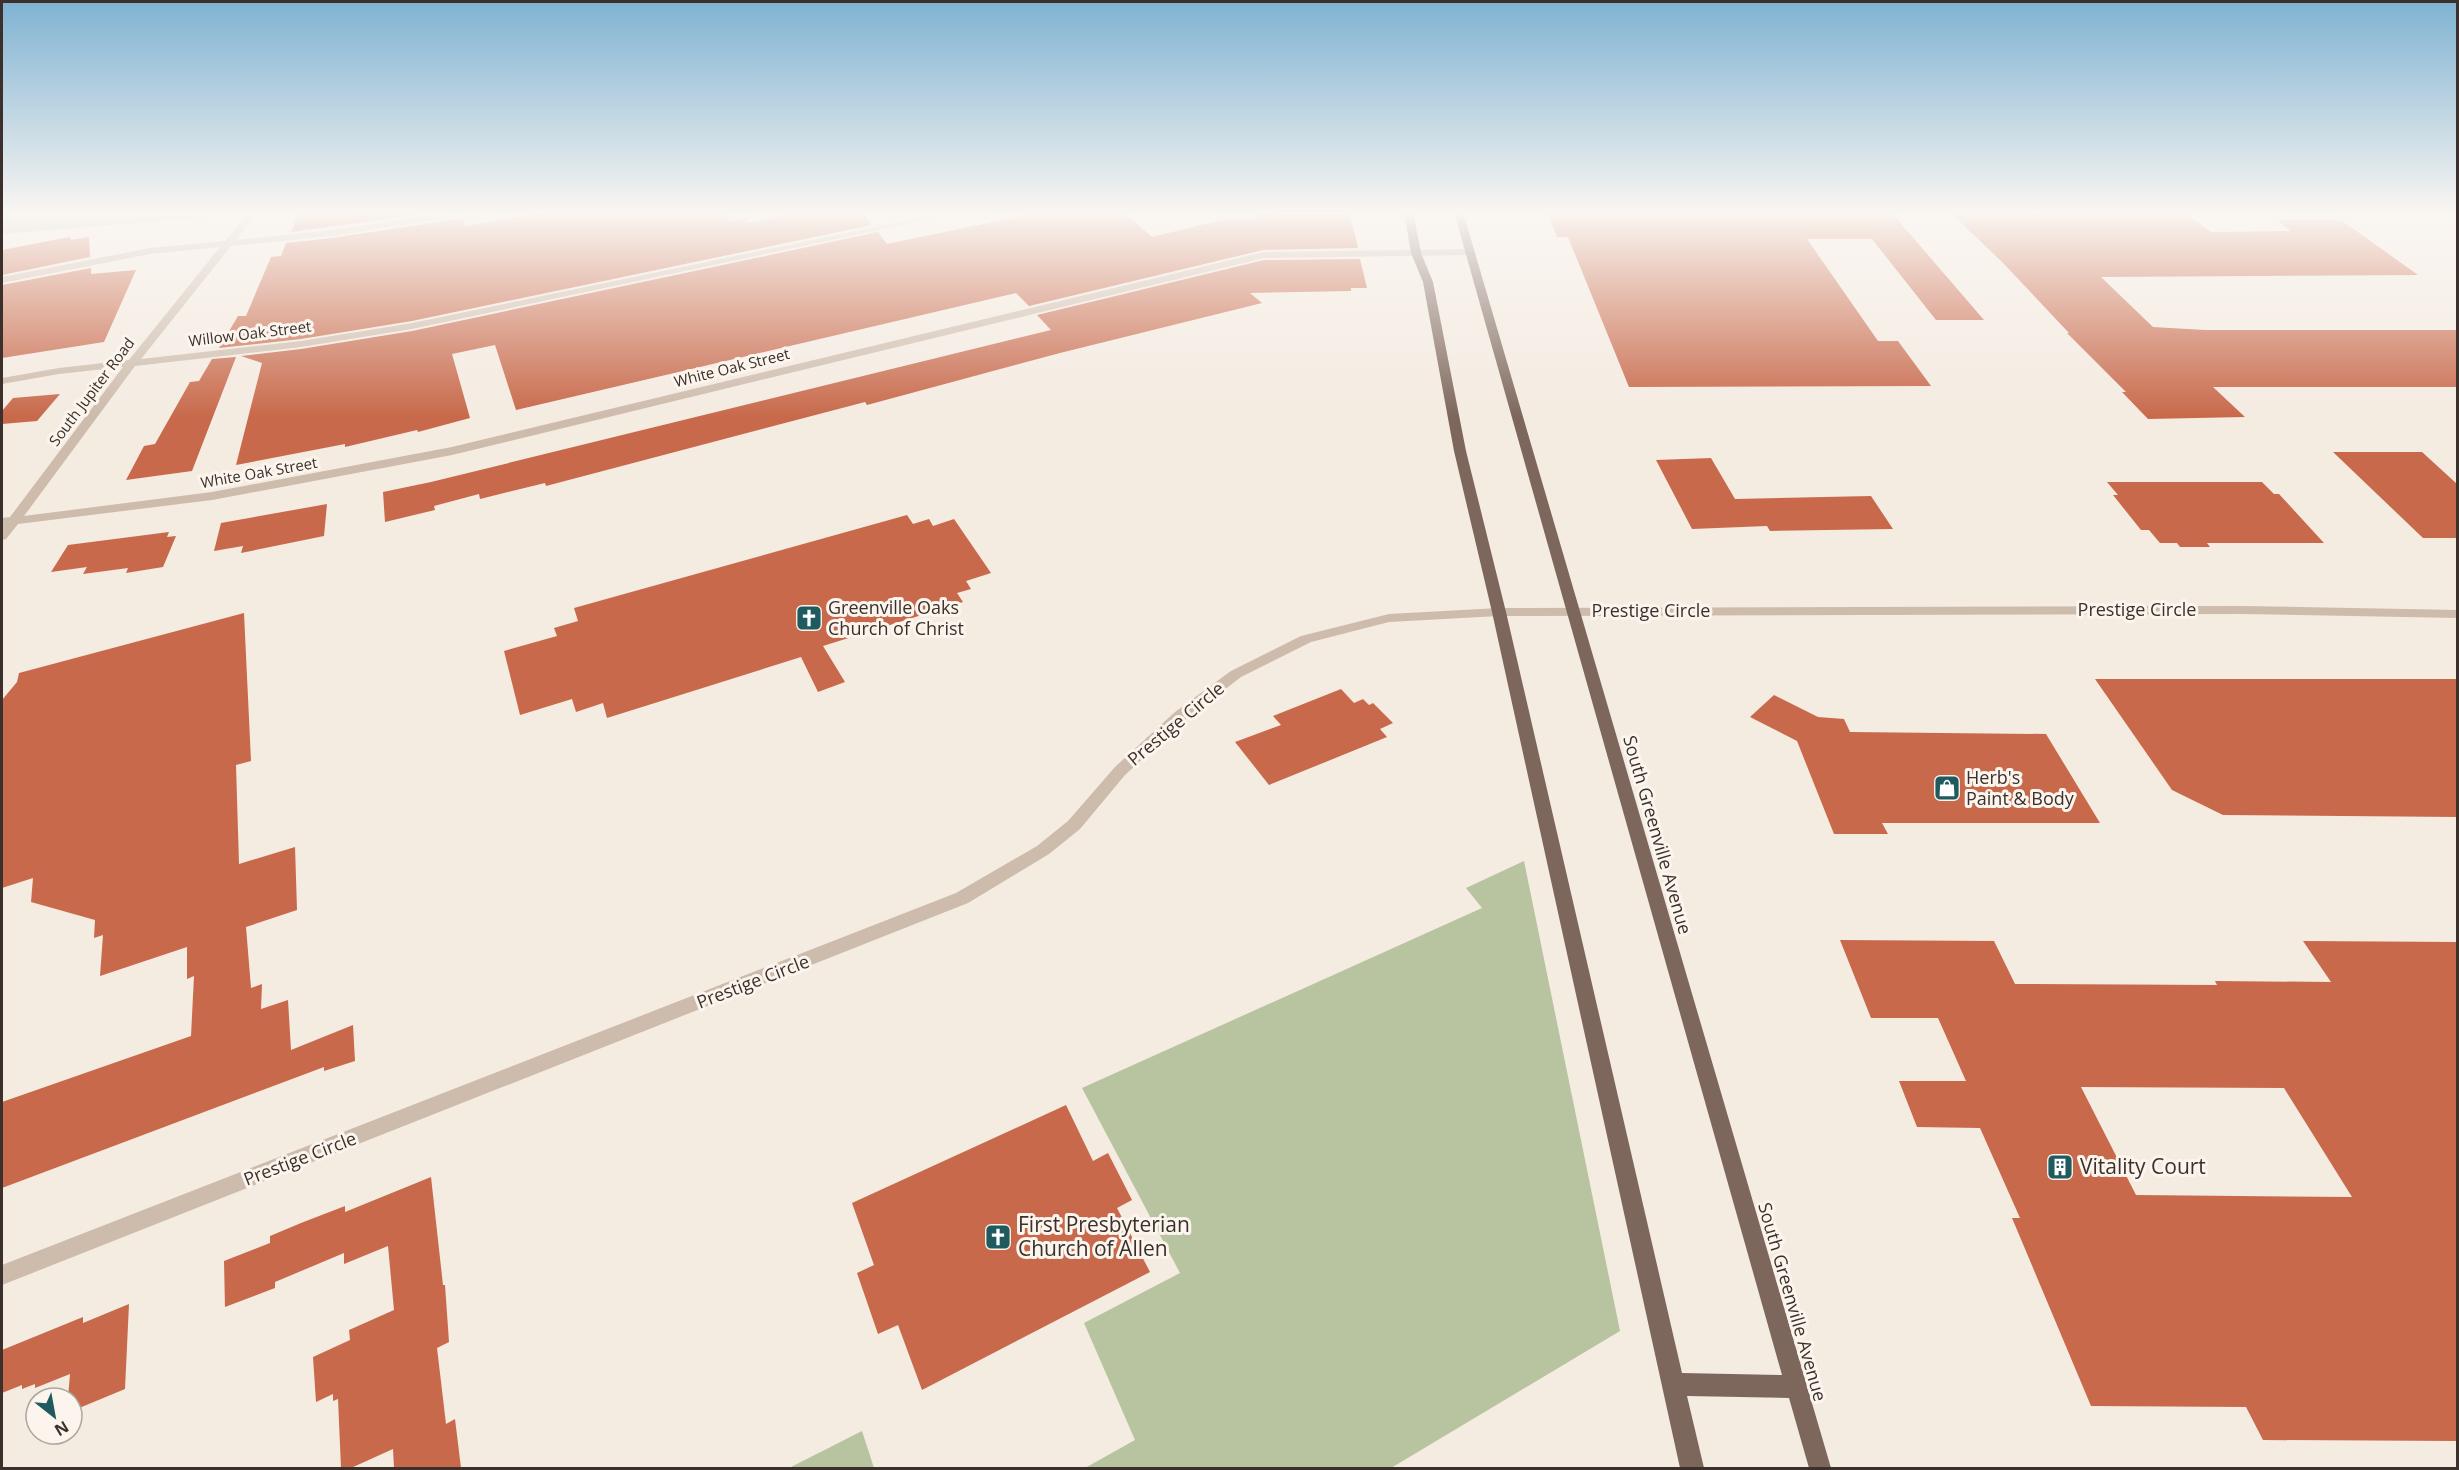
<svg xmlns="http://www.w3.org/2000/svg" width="2459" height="1470" font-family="'Open Sans',sans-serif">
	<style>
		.green { fill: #b8c4a0 }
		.building { fill: #c8694b; fill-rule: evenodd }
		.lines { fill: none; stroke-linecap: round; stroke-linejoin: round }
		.minor { fill: #cdbbac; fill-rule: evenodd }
		.major { fill: #7d675c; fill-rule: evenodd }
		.labels { text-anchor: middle; stroke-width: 6; stroke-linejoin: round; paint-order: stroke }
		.far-street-label { font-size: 15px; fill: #3b302b; stroke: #fbf5ee }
		.poi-label { font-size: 18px; fill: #3b302b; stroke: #fbf5ee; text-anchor: start }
		.street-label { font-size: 18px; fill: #3b302b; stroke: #fbf5ee }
		.near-poi-label { font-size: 21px; fill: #3b302b; stroke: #fbf5ee; text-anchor: start }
	</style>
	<rect width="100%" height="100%" fill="#f4ebe1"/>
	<g class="green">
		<path d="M2,212H227L224,216L2,234Z"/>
		<path d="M1524,861L1620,1331L1391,1468H1085L1135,1440L1084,1323L1180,1273L1082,1088L1482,908L1466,888Z"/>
		<path d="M862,1431L874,1468H789Z"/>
	</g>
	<g class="building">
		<path d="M299,212H438L291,232Z"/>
		<path d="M547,212H727L728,221L745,218L749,223L802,212H861L872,225L412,321L301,339L219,348L238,316H246L271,257L281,256L286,243L332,238L464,218L465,226Z"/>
		<path d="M1041,212H1123L1152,237L1222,220L1257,219L1256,214L1350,215L1358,248L1263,250L1029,306L1016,293L516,410L495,345L452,354L470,418L418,432L417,430L345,447V444L236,465L262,363L241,356L301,349L412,331L878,232L887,244Z"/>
		<path d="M1547,212H1891L1984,320H1936L1872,239H1807L1878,341H1898L1931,386L1629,387L1568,237H1557Z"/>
		<path d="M1950,212H2184L2211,232L2291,231L2277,220H2341L2418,275L2101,277L2153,327L2205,330H2457V387H2213L2245,417L2148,419L2122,392H2126L2067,333H2069L2004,264Z"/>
		<path d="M70,237L71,240L89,237L90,257L2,275V250Z"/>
		<path d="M1360,259L1367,288H1351V291L1250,293L1262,303L1060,353L867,405L865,402L546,486L545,483L480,499L479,494L434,506L435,510L385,522L383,492L431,482L1051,330L1037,315L1264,260Z"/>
		<path d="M91,268V274L136,270L104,342L2,358V285Z"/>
		<path d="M236,357L192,471L126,480L144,446L155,444L190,382L199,381L212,359Z"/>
		<path d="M60,394L37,421L2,424V411L13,398Z"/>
		<path d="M2333,452H2422L2457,484V538H2423Z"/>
		<path d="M1711,458L1735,499L1871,496L1893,529L1770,531L1767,526L1692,529L1656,460Z"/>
		<path d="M2107,482H2262L2274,494H2279L2324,543H2207L2210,547H2180L2177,543H2160L2149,530H2141L2113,495H2118Z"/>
		<path d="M327,504L324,536L241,553L243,546L214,551L221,523Z"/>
		<path d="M907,515L913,524L929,519L933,526L954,519L991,573L966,581L971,589L957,593L963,602L823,646L845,682L818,692L801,657L607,718L603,703L576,712L572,699L520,715L504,651L557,636L554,628L578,621L574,608Z"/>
		<path d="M169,532L167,537L176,536L163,567L126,573L128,568L83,574L87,567L51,572L68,545Z"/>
		<path d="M244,613L251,761L236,765L239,864L295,847L297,910L246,927L251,988L262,984L261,1009L288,1000L291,1050L353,1025L355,1061L324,1071V1067L2,1188V1102L191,1036L194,976L187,979V947L100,976L103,935L94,938L95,920L31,902L33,878L2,888V700L17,682L19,673Z"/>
		<path d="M2095,679H2457V817L2223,815L2172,790Z"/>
		<path d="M1341,689L1354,703L1363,699L1369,705L1373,703L1393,723L1380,729L1387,737L1269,785L1235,742L1281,725L1273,716Z"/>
		<path d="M1774,695L1818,717L1844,719L1850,732L2046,734L2100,823H1882L1888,834H1834L1797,741L1750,717Z"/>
		<path d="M1840,940L1994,941L2015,984L2217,985L2215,981L2331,982L2303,941L2457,942V1441L2263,1440L2246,1407L2091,1406L2012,1218H2020L1980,1128L1917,1127L1899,1081H1966L1938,1018H1871ZM2081,1087L2284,1088L2352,1197L2136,1195Z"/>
		<path d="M1066,1105L1093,1161L1108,1153L1132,1200L1117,1208L1150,1272L922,1390L898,1325L878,1334L857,1273L874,1265L852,1203Z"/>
		<path d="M431,1177L443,1285H445L449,1342L437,1348L446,1424L455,1419L461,1468H394L393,1449L351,1468H341L338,1399L333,1401V1394L316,1402L313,1357L350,1340L349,1330L394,1310L388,1246L344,1264V1253L275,1282V1288L225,1307L224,1261L270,1243V1236L301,1223L345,1206V1212Z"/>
		<path d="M129,1304L125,1389L72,1411V1398H68L70,1374L35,1388V1384L22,1389V1385L2,1393V1350L83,1317V1323Z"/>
	</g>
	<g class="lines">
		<g class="minor">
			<path d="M249,212H258L236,240L332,230L451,212H471L466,215L332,236L231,246L141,359L301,341L412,323L947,212H963L412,329L301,347L135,366L24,516L212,492L452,447L1264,252L1469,249L1474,252L1469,255L1264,258L452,455L212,500L18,524L6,539L2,540L3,526L2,518L10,517L123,367L59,374L2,384V378L59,368L129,360L220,247L150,254L2,283V277L150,248L225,241Z"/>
			<path d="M2451,212H2458V217Z"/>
			<path d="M2242,606L2458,610V618L2242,614L1499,616L1389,622L1311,642L1241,677L1185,720L1125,775L1080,829L1049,854L968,903L2,1285V1265L956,893L1037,846L1068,821L1115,767L1175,712L1231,671L1301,636L1389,614L1499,608Z"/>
		</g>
		<path class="major" d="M1404,212H1413L1421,253L1433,282L1466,451L1506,612L1682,1373L1782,1375L1454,212H1463L1831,1468H1809L1789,1398L1687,1396L1704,1468H1680L1492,612L1454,451L1423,282L1411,253Z"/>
	</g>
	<linearGradient id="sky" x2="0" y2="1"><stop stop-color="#7eb2d2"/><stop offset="0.51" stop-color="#faf6f2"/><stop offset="1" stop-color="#faf6f2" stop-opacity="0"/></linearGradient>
	<rect width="2459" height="417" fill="url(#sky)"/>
	<defs>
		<symbol id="church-square" viewBox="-11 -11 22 22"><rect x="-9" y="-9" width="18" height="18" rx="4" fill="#1f5a5e" stroke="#fbf5ee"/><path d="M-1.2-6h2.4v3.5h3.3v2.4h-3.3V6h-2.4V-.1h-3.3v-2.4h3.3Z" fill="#fff"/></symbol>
		<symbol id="shop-square" viewBox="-11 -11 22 22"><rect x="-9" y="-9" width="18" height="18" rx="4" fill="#1f5a5e" stroke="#fbf5ee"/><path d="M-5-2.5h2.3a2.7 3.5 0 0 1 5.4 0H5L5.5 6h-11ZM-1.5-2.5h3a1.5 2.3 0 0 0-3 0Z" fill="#fff"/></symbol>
		<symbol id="building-square" viewBox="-11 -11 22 22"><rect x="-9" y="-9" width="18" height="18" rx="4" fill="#1f5a5e" stroke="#fbf5ee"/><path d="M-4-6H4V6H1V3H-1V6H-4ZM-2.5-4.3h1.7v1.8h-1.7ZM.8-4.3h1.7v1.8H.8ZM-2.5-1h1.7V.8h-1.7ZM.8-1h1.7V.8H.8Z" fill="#fff"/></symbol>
	</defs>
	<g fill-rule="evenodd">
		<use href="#church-square" x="794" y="603" width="30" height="30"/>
		<use href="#shop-square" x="1932" y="773" width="30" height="30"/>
		<use href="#building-square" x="2045" y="1152" width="30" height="30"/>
		<use href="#church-square" x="983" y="1222" width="30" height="30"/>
	</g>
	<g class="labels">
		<g class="far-street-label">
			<text transform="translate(250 334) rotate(-7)" y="5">Willow Oak Street</text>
			<text transform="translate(732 368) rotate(-14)" y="5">White Oak Street</text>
			<text transform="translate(92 392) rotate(-53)" y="5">South Jupiter Road</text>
			<text transform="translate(259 473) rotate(-10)" y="5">White Oak Street</text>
		</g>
		<g class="poi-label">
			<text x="828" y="614">Greenville Oaks<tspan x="828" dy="21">Church of Christ</tspan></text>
			<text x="1966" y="784">Herb's<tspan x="1966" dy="21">Paint &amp; Body</tspan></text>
		</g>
		<g class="street-label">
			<text x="2137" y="616">Prestige Circle</text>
			<text x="1651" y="617">Prestige Circle</text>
			<text transform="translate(1176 724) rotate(-40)" y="6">Prestige Circle</text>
			<text transform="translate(1657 835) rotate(74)" y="6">South Greenville Avenue</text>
			<text transform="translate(753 982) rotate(-21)" y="6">Prestige Circle</text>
			<text transform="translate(300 1159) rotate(-21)" y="6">Prestige Circle</text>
			<text transform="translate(1792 1302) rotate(74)" y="6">South Greenville Avenue</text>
		</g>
		<g class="near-poi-label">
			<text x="2080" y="1174">Vitality Court</text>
			<text x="1018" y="1232">First Presbyterian<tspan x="1018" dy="24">Church of Allen</tspan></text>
		</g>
	</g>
	<rect width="2459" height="1470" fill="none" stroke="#3b302b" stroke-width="6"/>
	<g transform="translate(54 1416) rotate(149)"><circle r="28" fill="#fbf5ee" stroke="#aea6a0" stroke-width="1.5"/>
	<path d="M0-4.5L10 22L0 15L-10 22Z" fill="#1f5a5e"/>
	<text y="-9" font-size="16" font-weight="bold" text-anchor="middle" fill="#3b302b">N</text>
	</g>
</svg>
